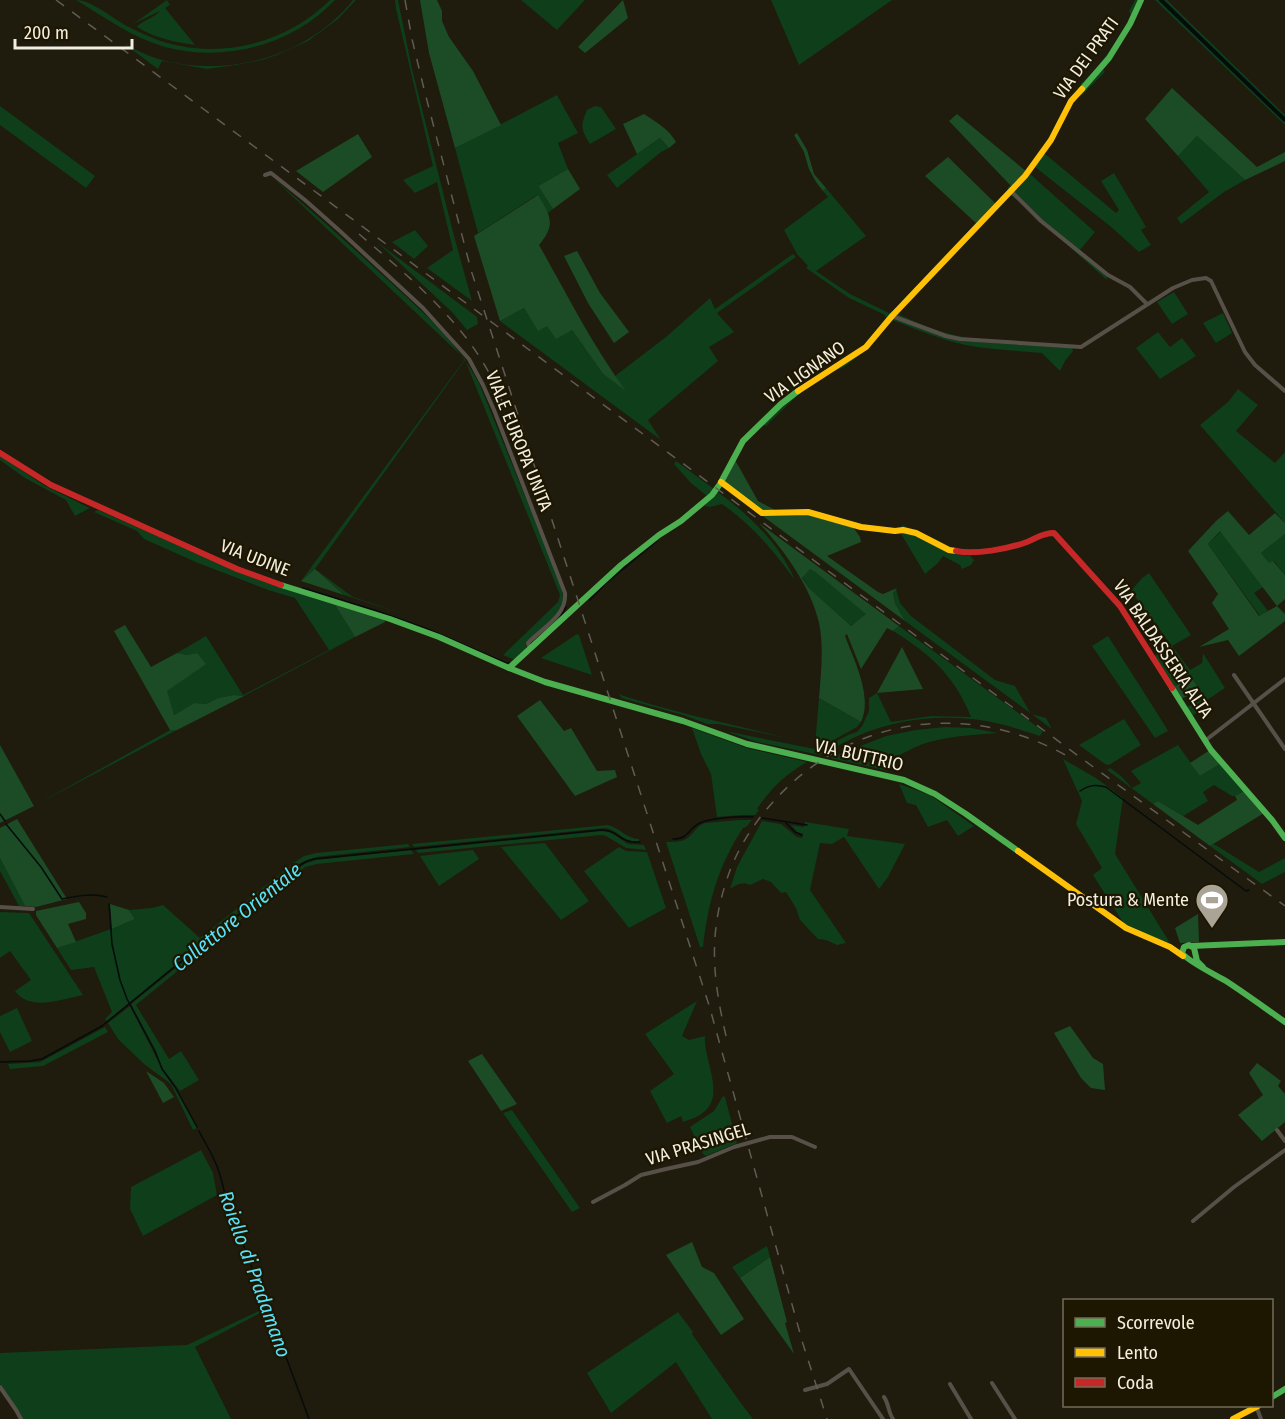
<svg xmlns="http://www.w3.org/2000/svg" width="1285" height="1419" font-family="'Fira Sans Condensed',sans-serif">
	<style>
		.green { fill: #0e3e1a }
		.forest { fill: #1c4c25; fill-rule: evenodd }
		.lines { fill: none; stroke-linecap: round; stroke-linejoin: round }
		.stream { stroke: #040c0c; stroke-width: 1.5 }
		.canal { stroke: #040c0c; stroke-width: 4 }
		.street { stroke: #575048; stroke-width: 4 }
		.fast { stroke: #4caf50; stroke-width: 6 }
		.slow { stroke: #ffc107; stroke-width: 6 }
		.jam { stroke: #c62828; stroke-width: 6 }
		.rail { stroke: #615c53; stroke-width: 1.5; stroke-dasharray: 10 10; stroke-linecap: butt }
		.labels { text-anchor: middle; stroke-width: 4.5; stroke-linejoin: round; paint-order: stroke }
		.street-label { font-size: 18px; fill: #f3eedf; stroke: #1d1600 }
		.poi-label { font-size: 18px; fill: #f3eedf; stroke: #1d1600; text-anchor: end }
		.water-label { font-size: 20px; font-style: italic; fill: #57e2f9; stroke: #1d1600 }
	</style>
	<rect width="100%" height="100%" fill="#1f1b0d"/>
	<g class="green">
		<path d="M76,0C92,0 113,19 129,27C141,33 154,39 167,43C224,59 288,42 330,0H335C293,45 225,63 165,47C133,38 104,17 76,0Z"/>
		<path d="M167,0L170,5L165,8L195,45C175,42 154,38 137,27C143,20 154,18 160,11L133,24Z"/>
		<path d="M353,0H356L338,19L308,41L277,55L262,60L236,65L207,69L162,61L158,69L123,43C136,50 150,57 165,61C233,77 309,55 353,0Z"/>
		<path d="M395,0H398L412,69L453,232L472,301L427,268L453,250L437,182L415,193L403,180L433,166L396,9Z"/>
		<path d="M521,0H585L557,30Z"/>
		<path d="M771,0H892L799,65Z"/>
		<path d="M1135,0H1144L1130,29L1103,69L1105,72L1081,96L1080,93L1072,103L1044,153L1116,213L1119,210L1101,181L1114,173L1146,227L1141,230L1151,245L1139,252L1110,226L1035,167L1030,174L1095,232L1080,250L1106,272L1107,280L1012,196H1009L915,294L914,297L899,313L900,315C920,324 941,333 964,337L963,341L1072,348L1073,351L1065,361L1060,371L1042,353C1020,351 998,350 977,347C947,343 919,330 892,320L865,351L844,367L829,373L794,396L795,398L766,426L763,425L753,434L752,428L780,401L812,379L861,349L886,318L885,315L849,298L806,268L808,266L797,254L784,230L828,197L823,191L826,188L866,236L816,271L850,294L889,313L894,310L1007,192L1008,187L1010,186L1011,187C1041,159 1061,121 1082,86L1081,84C1102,64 1117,41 1131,16L1129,11Z"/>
		<path d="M1155,0H1167L1285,115V125Z"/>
		<path d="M557,95L578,133L558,143L568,169L538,186L553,209L548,213L537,195L478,233L455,148Z"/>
		<path d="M0,106L95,176L86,188L0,125Z"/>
		<path d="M595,106L601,107L616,129L590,144C581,130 580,126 587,110Z"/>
		<path d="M1197,136L1245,180L1224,192L1181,224L1177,218L1209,192L1178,156Z"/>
		<path d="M660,138L669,148L661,152L617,188L607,175Z"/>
		<path d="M273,178C312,211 350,245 388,280C422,311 457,342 479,383L557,575C559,582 563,590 563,598C563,614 538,632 527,642L526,650L515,660L503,655L558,602L560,595L465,360L315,569L353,597L416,618L344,595L315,569L301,581L465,359Z"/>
		<path d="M415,230L428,246L414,259L392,242Z"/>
		<path d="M377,242L477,317L478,324L467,330L452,312Z"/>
		<path d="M793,254L796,257L717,313L734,332L709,347L718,361L648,420L661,440L500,321L524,308L538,330L547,325L572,330L603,374L624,389L615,376L666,337L710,298L715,309Z"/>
		<path d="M1174,292L1188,314L1172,324L1157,302Z"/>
		<path d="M1223,313L1232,333L1216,343L1203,323Z"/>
		<path d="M1158,332L1170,347L1182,338L1196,356L1160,379L1136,348Z"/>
		<path d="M1238,389L1258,405L1236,431L1275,463L1285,452V523L1200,425L1228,402Z"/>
		<path d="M0,456L45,486L90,508L75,516L66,500L25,478L0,460Z"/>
		<path d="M676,461L714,489L707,496L691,483L674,464Z"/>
		<path d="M718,492C749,515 779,543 795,580C773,550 752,525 722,504L710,507L704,506Z"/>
		<path d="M98,510L238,572L282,588L335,605L355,637L244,696L234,695L218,698L206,704L194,703L174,715L166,691L188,655L177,653L206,636L243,695L329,650L295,598L268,590L198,563L144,539L137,531L94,512Z"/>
		<path d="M902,525L917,532L915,535C934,545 948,555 970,556L974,560L971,565L962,569L960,565L943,556L938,563L925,574L900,532Z"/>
		<path d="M1221,531L1263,587L1254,593L1268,611L1260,616L1208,544Z"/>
		<path d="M1285,534V575L1274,561L1269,564L1261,553Z"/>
		<path d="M810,569H811L867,614L851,626L809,588L802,577Z"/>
		<path d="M1149,573L1191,635L1172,646L1190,670L1202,663L1203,653L1225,688L1207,700L1210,704L1192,716L1187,707L1205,698L1191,677L1174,687L1154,656L1158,654L1172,674L1177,672L1164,651L1172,646L1131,591L1142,578Z"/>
		<path d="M896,589L900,603L911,616L995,680L1015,686L1031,714L1046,718L1052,729L905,621L895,603L893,593Z"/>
		<path d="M899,626L1043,731L1040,736C1027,732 1013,727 1000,724C955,713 904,717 862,734C848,740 834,748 820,755L757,742L725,731L820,750L848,735L857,732L862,726L869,711V698L877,693L891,722L931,716L971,717C954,675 930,654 893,631Z"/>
		<path d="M577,634L579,635L592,675L541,658Z"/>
		<path d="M1108,636L1164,724L1168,731L1155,738L1092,646Z"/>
		<path d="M619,692L621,695C675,713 731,724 787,738L718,724H707L683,715L621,698Z"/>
		<path d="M819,698L861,722L857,727L821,747L815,745Z"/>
		<path d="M1124,719L1141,745L1109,765L1105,764L1079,745Z"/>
		<path d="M945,727L971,728L998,733C973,735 947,736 923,744C910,749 898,756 885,763L866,755L855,754C861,760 880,766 889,771L830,758L886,736L916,730Z"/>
		<path d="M692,728L747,748L807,762C784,776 773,786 757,809L759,810L755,815H742L717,817L711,774L701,754Z"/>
		<path d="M170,730H177L34,806Z"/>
		<path d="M1178,745L1200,776L1220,764L1244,791L1235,796H1232L1214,785L1203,792L1208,801L1183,816L1158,801L1153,804L1107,770L1110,768L1121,776L1132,788L1141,783L1131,771Z"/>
		<path d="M1063,759L1096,778L1123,798L1115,854L1170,943L1162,941L1126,927L1093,875L1102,868L1076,824L1082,801Z"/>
		<path d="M899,784L930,795L974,826L958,836L947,820L928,827L916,805L907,803Z"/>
		<path d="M739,820H752L746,827L743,828C718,866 708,903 703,947H700L666,842C673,842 680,842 686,839C694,834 696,826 705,823Z"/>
		<path d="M762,821L781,824L797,837L802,838L803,834L797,832L791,825L804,827L805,822L849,829L847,836L905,844L888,877L879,889L844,837L832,844L820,843L810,890L846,943L837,945L826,940L818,939L800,920L796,908L786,892L781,893L771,882L763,879L750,885C742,881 737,885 730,889L737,867Z"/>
		<path d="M608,825C620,828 627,839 639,839V841C621,843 621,831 605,828L414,847L412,844Z"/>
		<path d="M601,831L610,832L628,844L644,845L646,850L626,848L606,836L601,835L418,853L416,850Z"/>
		<path d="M545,843L589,901L561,920L501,847Z"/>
		<path d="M408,844L410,847L316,857L300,863L107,1021L105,1019L112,1012L94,967L71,970L57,948L111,929L112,933V929L135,919L129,910L152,908L163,905L200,938L295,862L304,856L316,853Z"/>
		<path d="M1214,844L1259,872L1285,858V872L1262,884L1210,846Z"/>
		<path d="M619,847L626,851L647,852L666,908L629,928L584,871Z"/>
		<path d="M411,850L414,854L317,864L305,867L136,1005L169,1059L181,1051L199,1080L180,1091L163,1069L155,1050L131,1004L304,864L316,860Z"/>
		<path d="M473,850L479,859L439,886L420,856Z"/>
		<path d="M0,858L25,906H19L0,871Z"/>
		<path d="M0,912L29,913L83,995C62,999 30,1012 15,991L31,980L10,951L0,958Z"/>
		<path d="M697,1001L682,1036L689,1040L705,1036C703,1059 725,1093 705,1111C699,1117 691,1119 683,1122L681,1116L667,1123L650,1091L674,1074L645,1034Z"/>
		<path d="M130,1006L162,1069L175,1087L197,1128L193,1130L171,1084L144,1064L118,1039L108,1023Z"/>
		<path d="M17,1008L32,1041L10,1052L0,1032V1016Z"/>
		<path d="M105,1027L108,1032L43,1066L10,1069L8,1064L40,1062Z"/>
		<path d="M723,1096L725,1097L737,1143L706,1156L703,1154L690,1127L714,1111Z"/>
		<path d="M512,1110L580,1208L572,1212L503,1113Z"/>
		<path d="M201,1150L213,1173L217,1195L143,1236L130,1209L131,1187Z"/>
		<path d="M767,1246L770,1257L740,1278L732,1267Z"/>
		<path d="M263,1309L264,1311L195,1347L231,1419H23L15,1406L0,1384V1353L187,1345Z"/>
		<path d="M678,1312L693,1332L692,1334L740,1402L753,1419H712L676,1362L611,1413L587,1373Z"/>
	</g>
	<g class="forest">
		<path d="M420,0H437L442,11V21L449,37L473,71L501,125L455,148L429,53Z"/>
		<path d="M623,0L628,18L585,53L578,47Z"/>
		<path d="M1172,88L1257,167L1285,152V161L1245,180L1197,136L1178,156L1145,119Z"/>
		<path d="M644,114C656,122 669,129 676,142L669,148L660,138L637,154L623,124Z"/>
		<path d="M957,114L1027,172L1012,187L949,121Z"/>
		<path d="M797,133L807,150L814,174L826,188L823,191L816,182L809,169L804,152L794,135Z"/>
		<path d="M358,134L372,157L323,192L296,171Z"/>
		<path d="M948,157L996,204L977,224L925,176Z"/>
		<path d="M568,169L580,189L553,209L538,186Z"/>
		<path d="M538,195C551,216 556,225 539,245C567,294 592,345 626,391L603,374L572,330L556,339L547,326L538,331L524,308L500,321L474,236Z"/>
		<path d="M577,251L600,293L629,332L614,343L588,303L564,256Z"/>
		<path d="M734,458L758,501L775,510L814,515L853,527L860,537L861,542L827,556L878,592L883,594L897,588L893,593L895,603L905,621L722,486Z"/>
		<path d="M1228,511L1249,535L1275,513L1285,523V534L1261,553L1269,563L1273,561L1285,575V599L1277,606L1285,614V621L1239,656L1228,640L1199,647L1229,629L1212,603L1218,594L1188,551L1216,521ZM1220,531L1277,606L1259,616L1208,544Z"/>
		<path d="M759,523L899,626L893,631L887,628L861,669L847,634L845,636C854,660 873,697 861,722L819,698C821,673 824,647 819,623C811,587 784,550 759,523ZM810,569L815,572L866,614L851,626L809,588L802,578Z"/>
		<path d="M315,569L344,595L301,581Z"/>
		<path d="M335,605L384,620L385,622L355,637Z"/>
		<path d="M125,625L151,667L177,653L188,655L197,653L206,664L167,691L174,715L194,703L206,704L218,698L234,695L244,696L177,730H170L114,631Z"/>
		<path d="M902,647L923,689L877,693Z"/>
		<path d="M1191,677L1200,690L1181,699L1174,687Z"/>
		<path d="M540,700L564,731L571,728L597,771L615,770L617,777L575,796L517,716Z"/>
		<path d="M0,745L34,806L0,823Z"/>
		<path d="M1210,750L1220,764L1200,776L1190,763Z"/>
		<path d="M1244,791L1264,813L1210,846L1153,804L1158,801L1198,825L1237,800L1235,796Z"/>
		<path d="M17,819L67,899L36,907L25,906L0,858V828Z"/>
		<path d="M79,902L86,913V919L68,924L76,942L57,948L36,915V911Z"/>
		<path d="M110,904L129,910L135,919L112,929Z"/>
		<path d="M1198,914L1199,942L1180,943L1175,928Z"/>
		<path d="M1070,1026L1093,1058L1103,1064L1105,1090L1091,1088L1081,1078L1054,1033Z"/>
		<path d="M482,1054L517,1104L501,1111L468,1061Z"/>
		<path d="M1257,1063L1281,1081L1278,1086L1285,1094V1122L1262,1141L1238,1115L1263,1095L1249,1073Z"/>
		<path d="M146,1071L164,1083L174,1097L163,1103Z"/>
		<path d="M692,1242L702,1267L714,1273L744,1319L721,1335L666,1255Z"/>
		<path d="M770,1257L787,1322L785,1323L794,1354L740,1278Z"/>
	</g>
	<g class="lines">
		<g class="stream">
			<path d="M303,588L380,612L430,630L506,663H511"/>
			<path d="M589,599L590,600L605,584L657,541"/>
			<path d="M552,625L561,616L566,607"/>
			<path d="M1080,791C1089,785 1096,784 1106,787L1246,891L1249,890"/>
			<path d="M0,814L5,821"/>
			<path d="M762,818L807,825"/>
			<path d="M786,823L795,832L802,835"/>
			<path d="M6,824L41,867L62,899C77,896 92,893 107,897"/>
			<path d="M673,839C690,839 688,828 700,823C709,818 742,816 753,817"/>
			<path d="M109,904L112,944L120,980L127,999L155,1051L162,1069L175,1087L197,1127"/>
			<path d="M0,1062L30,1061L42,1059L102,1026L296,868L307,861L314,859L601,830C620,830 619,844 640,842"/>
			<path d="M199,1131C206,1145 215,1158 219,1172C224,1187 226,1202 232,1217C259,1284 284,1351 309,1419"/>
		</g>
		<path class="canal" d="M1161,0L1285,120"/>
		<g class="street">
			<path d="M265,175L271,173L305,200L341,232L423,308L469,359L483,385L494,410L565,593C567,616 542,628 528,643L530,649"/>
			<path d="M1011,191L1041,221L1108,275L1130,287L1147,304"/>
			<path d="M892,316L946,336L960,339L1081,347L1173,288L1192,280L1206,278L1211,281L1245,352L1255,365L1285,391"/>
			<path d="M1234,675L1285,749"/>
			<path d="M1206,740L1285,679"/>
			<path d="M0,907L33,909"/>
			<path d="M1277,1130L1285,1141"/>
			<path d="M593,1202L625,1185L641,1175L666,1169L698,1162L734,1147L770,1137H792L815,1147"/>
			<path d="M1193,1221L1234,1187L1285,1150"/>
			<path d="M992,1383L1015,1419"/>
			<path d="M950,1384L971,1419"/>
			<path d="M0,1387L16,1410L21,1419"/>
			<path d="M805,1390L827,1384L849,1369L883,1419"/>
			<path d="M884,1397C889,1404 888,1412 893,1419"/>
			<path d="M1256,1406L1261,1419"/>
		</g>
		<g class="fast">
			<path d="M1082,89L1109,58L1130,24L1141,0"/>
			<path d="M281,585L390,619L439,637L509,668L545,682L683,721L747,744L904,780L935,794L966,814L1018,851"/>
			<path d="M509,668L621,565L659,535L681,521L712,495L720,484L743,441L781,404L798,391"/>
			<path d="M1172,688L1211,750L1272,820L1285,838"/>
			<path d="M1191,946L1285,942"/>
			<path d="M1203,967L1197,961L1194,948L1189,945L1184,947L1182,953C1187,961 1216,975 1226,981C1246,994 1265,1008 1285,1022"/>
			<path d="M1272,1397L1285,1389"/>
		</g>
		<g class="slow">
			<path d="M798,391L866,347L892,316L1025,176L1051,140L1071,101L1082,89"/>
			<path d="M721,482L762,513L808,512L861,527L895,531L903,530L916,533L949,550L956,551"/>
			<path d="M1018,851L1126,928L1170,947L1183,956"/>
			<path d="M1233,1419L1258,1406"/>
		</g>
		<g class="jam">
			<path d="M0,453L51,485L237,569L281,585"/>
			<path d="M956,551C975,555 1008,549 1027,542C1037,538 1042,533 1054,533L1120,606L1172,688"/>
		</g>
		<g class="rail">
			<path d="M56,0L1092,766L1285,906"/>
			<path d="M405,0L412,39L424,89L471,270L709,1005L803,1344L827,1419"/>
			<path d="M359,234C405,273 459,318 488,371C498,390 506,411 515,431"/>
			<path d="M726,1036C713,979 708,936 727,879C736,851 753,824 773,802C850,716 968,700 1067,756"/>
		</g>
	</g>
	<defs>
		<symbol id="stadium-pin" viewBox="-11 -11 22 30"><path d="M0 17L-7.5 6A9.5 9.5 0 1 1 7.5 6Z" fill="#a9a496" stroke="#1d1600"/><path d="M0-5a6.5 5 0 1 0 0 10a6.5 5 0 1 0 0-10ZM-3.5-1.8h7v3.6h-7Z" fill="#fff"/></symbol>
	</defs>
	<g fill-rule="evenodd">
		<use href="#stadium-pin" x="1193" y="881" width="38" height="52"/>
	</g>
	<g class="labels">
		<g class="street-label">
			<text transform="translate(1086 58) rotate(-54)" y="6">VIA DEI PRATI</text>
			<text transform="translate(805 372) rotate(-35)" y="6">VIA LIGNANO</text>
			<text transform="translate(519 441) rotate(68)" y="6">VIALE EUROPA UNITA</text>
			<text transform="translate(255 558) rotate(21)" y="6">VIA UDINE</text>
			<text transform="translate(1163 649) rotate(56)" y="6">VIA BALDASSERIA ALTA</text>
			<text transform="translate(859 755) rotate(13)" y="6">VIA BUTTRIO</text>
			<text transform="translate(698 1144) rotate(-17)" y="6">VIA PRASINGEL</text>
		</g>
		<g class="poi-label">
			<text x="1189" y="906">Postura &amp; Mente</text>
		</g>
		<g class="water-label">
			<text transform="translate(237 917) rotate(-39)" y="7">Collettore Orientale</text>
			<text transform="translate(255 1274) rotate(70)" y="7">Roiello di Pradamano</text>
		</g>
	</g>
	<rect x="1063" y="1299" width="210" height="108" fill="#1d1600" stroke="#736c59" stroke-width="1.5"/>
	<rect x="1075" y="1318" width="30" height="9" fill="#4caf50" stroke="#736c59" stroke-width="1.5"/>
	<text x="1117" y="1329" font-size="18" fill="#f3eedf">Scorrevole</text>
	<rect x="1075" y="1348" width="30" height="9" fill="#ffc107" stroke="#736c59" stroke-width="1.5"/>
	<text x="1117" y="1359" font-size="18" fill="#f3eedf">Lento</text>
	<rect x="1075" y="1378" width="30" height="9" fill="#c62828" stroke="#736c59" stroke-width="1.5"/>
	<text x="1117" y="1389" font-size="18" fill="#f3eedf">Coda</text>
	<path d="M15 39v9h117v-9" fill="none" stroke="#f3eedf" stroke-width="3"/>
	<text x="24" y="39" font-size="18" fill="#f3eedf" stroke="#1d1600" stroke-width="4.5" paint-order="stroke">200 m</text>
</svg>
